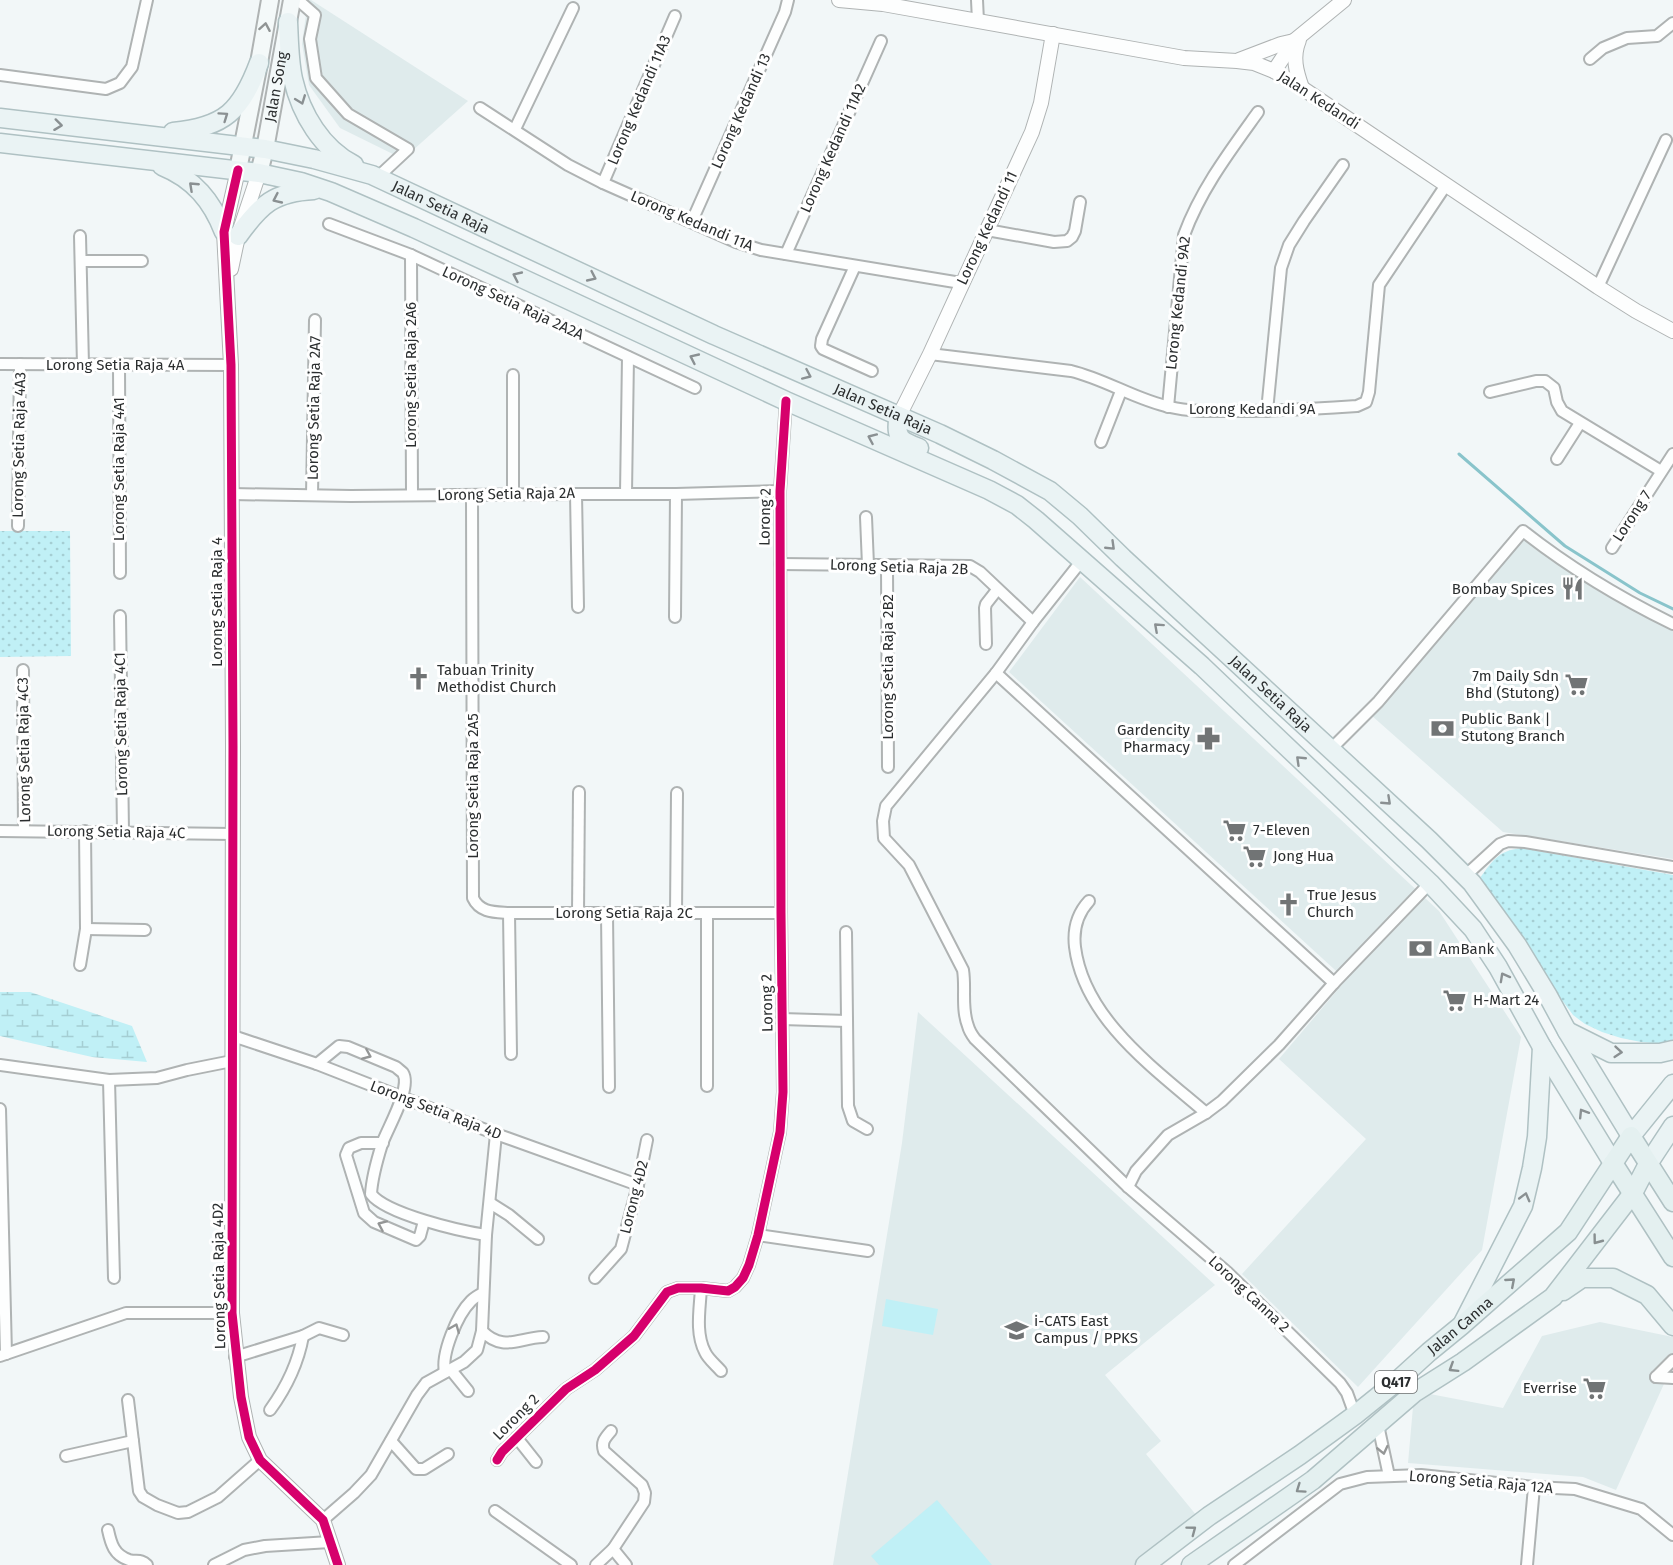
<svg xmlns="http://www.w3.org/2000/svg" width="1673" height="1565" font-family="'Fira Sans',sans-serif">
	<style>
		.built { fill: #dfebec }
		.grass { fill: url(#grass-dots) }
		.wetland { fill: url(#wetland-marsh) }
		.pitch { fill: #c0f0f6 }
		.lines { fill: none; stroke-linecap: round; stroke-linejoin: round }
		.stream { stroke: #89c4cb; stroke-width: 3 }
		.minor-casing { stroke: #afb3b3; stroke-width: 14 }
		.tertiary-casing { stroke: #afb3b3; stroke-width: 16 }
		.secondary-casing { stroke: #afb3b3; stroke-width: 20 }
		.primary-casing { stroke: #afc1c3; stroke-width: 21 }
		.trunk-casing { stroke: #afc1c3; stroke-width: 21 }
		.minor { stroke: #fdfefe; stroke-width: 10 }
		.tertiary { stroke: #fdfefe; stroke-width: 14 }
		.secondary { stroke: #f4f9f9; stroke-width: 16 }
		.primary { stroke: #eaf3f4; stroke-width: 18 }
		.trunk { stroke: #e4f0f0; stroke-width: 18 }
		.cycleway-casing { stroke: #fff; stroke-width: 13 }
		.cycleway { stroke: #d6006c; stroke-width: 9 }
		.oneway { stroke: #909494 }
		.oneway2 { stroke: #8a9092 }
		.oneway3 { stroke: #949696 }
		.oneway4 { stroke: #888f90 }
		.labels { text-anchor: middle; stroke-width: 6; stroke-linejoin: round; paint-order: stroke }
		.shield { fill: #fff; stroke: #6b6d6d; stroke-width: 1.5 }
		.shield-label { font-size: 14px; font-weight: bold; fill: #2b2e2f }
		.street-label { font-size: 15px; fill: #2b2e2f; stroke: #fff }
		.poi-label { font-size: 15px; fill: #2b2e2f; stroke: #fff; text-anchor: start }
	</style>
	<defs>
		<pattern id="grass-dots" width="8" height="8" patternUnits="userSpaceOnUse" patternTransform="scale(1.5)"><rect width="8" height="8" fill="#c0f0f6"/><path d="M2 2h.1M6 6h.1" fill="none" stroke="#a5ced3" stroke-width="1.8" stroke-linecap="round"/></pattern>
		<pattern id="wetland-marsh" width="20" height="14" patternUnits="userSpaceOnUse" patternTransform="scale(1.5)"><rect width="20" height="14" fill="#c0f0f6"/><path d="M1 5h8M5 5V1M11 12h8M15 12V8" fill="none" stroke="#a5ced3"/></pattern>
	</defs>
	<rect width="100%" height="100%" fill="#f2f7f8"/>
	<g class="built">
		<path d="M308,0H311L468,101L403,159L340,128L309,85L302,44Z"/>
		<path d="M1530,527L1572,561L1640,603L1673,619V859L1503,832L1371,715Z"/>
		<path d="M1080,577L1439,911L1521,1037L1482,1250L1358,1387L1242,1274L1366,1139L1279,1059L1346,980L1009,672Z"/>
		<path d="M918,1012L1215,1285L1105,1375L1161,1441L1146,1454L1197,1516L1136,1565H833L902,1143Z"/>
		<path d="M1600,1322L1673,1337V1364L1616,1490L1583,1477L1408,1463L1413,1407L1430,1394L1503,1408L1542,1336Z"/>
	</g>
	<g class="grass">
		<path d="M0,531H70L71,656L0,657Z"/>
		<path d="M1521,848L1673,875V1043L1663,1044L1641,1042L1621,1038L1602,1032L1585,1024L1573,1015L1547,980L1532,954L1480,878C1493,860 1498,851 1521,848Z"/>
	</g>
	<path class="wetland" d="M0,992H30L132,1026L147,1062L92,1057L0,1036Z"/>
	<g class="pitch">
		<path d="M886,1299L938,1309L933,1335L882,1326Z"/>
		<path d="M937,1500L992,1565H879L871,1556Z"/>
	</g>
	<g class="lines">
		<path class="stream" d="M1459,454L1565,546L1640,593L1673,609"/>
		<defs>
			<g id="minor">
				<path d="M298,0L315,15L310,39L316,78L348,114L408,149L378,177"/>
				<path d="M977,0L978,21"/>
				<path d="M1590,59L1603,48L1627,38L1657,36L1673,23"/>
				<path d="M0,75L106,89L120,83L132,67L147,0"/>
				<path d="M480,108L568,165L603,183L736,242L761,250L961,283"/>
				<path d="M515,129L573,8"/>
				<path d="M603,183L675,16"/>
				<path d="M692,221L785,12L788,0"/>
				<path d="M329,224L411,255L695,388"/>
				<path d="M987,230L1054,242L1067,241L1072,237L1075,231L1080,202"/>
				<path d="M80,236L83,365"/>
				<path d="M786,254L881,41"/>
				<path d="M411,255L412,495"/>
				<path d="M82,261H142"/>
				<path d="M855,266L822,339L821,346L823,349L872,371"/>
				<path d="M1598,287L1666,140"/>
				<path d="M930,354L1071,371C1105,379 1136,400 1170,407C1191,412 1212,411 1234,411C1275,411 1316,409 1357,406L1366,402L1369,392L1379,285L1446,185"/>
				<path d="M0,364L231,365"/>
				<path d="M119,365L120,573"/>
				<path d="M513,375V494"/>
				<path d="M1490,392L1536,381H1545L1554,388L1557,402L1562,411L1661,471"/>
				<path d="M1168,407L1184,235C1201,189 1230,151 1258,112"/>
				<path d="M1267,411L1281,268L1289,245L1304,221L1343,165"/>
				<path d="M1101,442L1121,391"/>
				<path d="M1557,459L1580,423"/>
				<path d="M626,493L628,357"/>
				<path d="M232,494L351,496L576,494H676L780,491"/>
				<path d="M576,494L578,607"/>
				<path d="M312,495L315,320"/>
				<path d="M472,495L473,898C480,913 495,912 509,913H781"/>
				<path d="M866,517L868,565"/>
				<path d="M18,526L20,364"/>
				<path d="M1612,548L1673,454"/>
				<path d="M1083,559L1033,622L996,673L886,806L883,821L884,838L909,865L963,970C966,988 961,1008 968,1026C969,1030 972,1035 975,1039L1128,1187L1227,1272L1340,1383L1347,1393L1355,1415"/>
				<path d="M780,564L970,566L980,572L1033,622"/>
				<path d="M887,566L888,767"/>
				<path d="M120,616L123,831"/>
				<path d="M675,617L676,494"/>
				<path d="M986,644L985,608L986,604L997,590"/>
				<path d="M23,670L24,831"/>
				<path d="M996,673L1334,983"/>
				<path d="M1331,749L1378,702L1523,531C1570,568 1620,598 1673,624"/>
				<path d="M0,831L233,834"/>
				<path d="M1465,876L1500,844L1508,841L1525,842L1673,867"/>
				<path d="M1089,901C1077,914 1073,930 1075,947C1084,1019 1155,1069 1206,1113"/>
				<path d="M509,913L511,1054"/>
				<path d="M578,913L579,792"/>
				<path d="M676,913L677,793"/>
				<path d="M607,914L609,1087"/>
				<path d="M707,914V1086"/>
				<path d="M86,929L145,930"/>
				<path d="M846,932L848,1106L853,1121L867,1129"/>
				<path d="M80,965L86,929L85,831"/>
				<path d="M782,1019L847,1021"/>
				<path d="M233,1036L317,1064L496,1134L638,1185"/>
				<path d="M317,1064L339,1046L348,1047L396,1067C397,1068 402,1072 403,1073C412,1088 387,1129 382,1144C377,1160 372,1177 371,1194C386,1214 460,1231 486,1235"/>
				<path d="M0,1065L109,1080L157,1078L187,1070L232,1061"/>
				<path d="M109,1080L114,1278"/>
				<path d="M0,1109L6,1354"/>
				<path d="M383,1143H361L349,1148L346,1155L364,1213L374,1222L416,1240L420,1236L424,1221"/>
				<path d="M1128,1187L1136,1171L1168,1135L1206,1113L1222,1101L1279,1045L1334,983L1430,883"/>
				<path d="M490,1203L509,1215L538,1239"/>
				<path d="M758,1235L868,1251"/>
				<path d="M595,1278L621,1249L638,1185L647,1140"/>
				<path d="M701,1288C700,1308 695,1333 705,1352C708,1359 716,1365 721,1371"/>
				<path d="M482,1331C503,1352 518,1338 543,1337"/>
				<path d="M0,1356L126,1313H232"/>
				<path d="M235,1357L303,1336L319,1328L343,1335"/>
				<path d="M451,1370L468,1391"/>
				<path d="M445,1372C441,1354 457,1315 471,1301C474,1298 479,1295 483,1293"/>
				<path d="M1656,1377L1673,1360"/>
				<path d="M1656,1377L1673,1378"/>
				<path d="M128,1400L139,1491L143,1497L157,1505L178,1513L188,1512L218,1497L260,1460"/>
				<path d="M270,1410C286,1388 298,1364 303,1336"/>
				<path d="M1378,1425L1389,1476"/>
				<path d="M517,1438L536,1462"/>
				<path d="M391,1441L416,1469H424L448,1454"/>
				<path d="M66,1456L133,1441"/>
				<path d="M497,1460L502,1452L566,1389L595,1370L634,1336L667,1292L678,1288H701L728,1291L735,1287L743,1278L749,1265L758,1235L780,1132L783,1092L781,913L780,491L786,401"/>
				<path d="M495,1511L571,1565"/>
				<path d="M323,1520L354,1493L371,1475L417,1395L426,1383L464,1362L477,1350L482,1331L486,1235L496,1134"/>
				<path d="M108,1530C111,1544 114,1555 129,1560C137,1562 141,1559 147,1565"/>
				<path d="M613,1549L626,1565"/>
				<path d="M214,1565L244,1550L265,1546L330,1542"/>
				<path d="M596,1565L613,1549L644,1502L645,1493L642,1485L604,1451C601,1442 605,1438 611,1431"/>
				<path d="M1234,1565L1340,1484L1367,1477L1421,1475L1534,1487L1575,1489L1641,1509L1673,1535"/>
				<path d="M1527,1565L1534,1487"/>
			</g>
			<g id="tertiary">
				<path d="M839,0L883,4L1184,58L1237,61L1254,63L1274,71L1302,88L1598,287L1636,311L1673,331"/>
				<path d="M1299,40C1292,57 1296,71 1302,88"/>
				<path d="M1239,60L1281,44L1294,41"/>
				<path d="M1274,71L1294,41L1344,0"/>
				<path d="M238,170L224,232L231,365L233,746L232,1313L241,1397L249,1437L260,1460L323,1520L338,1565"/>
				<path d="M231,269L238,236L259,173"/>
				<path d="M899,416L930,354L1032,132L1041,103L1053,34"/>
			</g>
			<g id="secondary">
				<path d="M238,170L259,63L270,0"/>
				<path id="s1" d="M259,173L265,149L292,0"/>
			</g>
			<g id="primary">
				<path d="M288,22C289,41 289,61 293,79C301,114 322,149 354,165"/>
				<path id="s2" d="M0,118L265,149L314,159L372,175L714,335L940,434L993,460L1050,491L1080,516L1123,558L1429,840L1472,883L1517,945L1548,996L1567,1031L1631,1136L1673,1084"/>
				<path d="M173,132C225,127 241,111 259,63"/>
				<path d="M0,143L259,173L301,182L331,192L414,228L786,401L989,490L1017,505L1036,520L1202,666L1430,883L1473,929L1498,967L1542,1047L1613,1163"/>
				<path d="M162,166C194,179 212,201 224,232"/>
				<path d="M238,236C261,204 274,192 314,190"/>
				<path d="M899,416C894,438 901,441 919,448"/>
				<path d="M1567,1031L1611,1053H1660L1673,1050"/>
				<path d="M1648,1164L1673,1126"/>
				<path d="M1463,1323L1523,1206L1532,1168L1537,1137L1542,1047"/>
			</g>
			<g id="trunk">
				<path d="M1613,1163L1673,1257"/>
				<path d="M1563,1291L1582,1278H1613L1647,1295L1673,1326"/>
				<path id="s3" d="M1145,1565L1209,1516L1300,1455L1355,1415L1396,1382L1429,1352L1462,1325L1568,1232L1631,1136L1673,1202"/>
				<path d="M1191,1565L1313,1480L1414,1393L1463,1362L1553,1297L1633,1193L1648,1164"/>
			</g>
		</defs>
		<use href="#minor" class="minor-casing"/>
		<use href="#tertiary" class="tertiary-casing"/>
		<use href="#secondary" class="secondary-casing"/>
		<use href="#primary" class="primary-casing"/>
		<use href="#trunk" class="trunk-casing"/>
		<use href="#minor" class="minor"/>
		<use href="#tertiary" class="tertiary"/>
		<use href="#secondary" class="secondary"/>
		<use href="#primary" class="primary"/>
		<use href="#trunk" class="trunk"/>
		<defs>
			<g id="cycleway">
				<path d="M238,170L224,232L231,365L233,746L232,1313L241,1397L249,1437L260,1460L323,1520L338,1565"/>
				<path d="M497,1460L502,1452L566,1389L595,1370L634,1336L667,1292L678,1288H701L728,1291L735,1287L743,1278L749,1265L758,1235L780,1132L783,1092L781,913L780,491L786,401"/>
			</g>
		</defs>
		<use href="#cycleway" class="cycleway-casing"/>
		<use href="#cycleway" class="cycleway"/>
	</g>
	<defs><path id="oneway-chevron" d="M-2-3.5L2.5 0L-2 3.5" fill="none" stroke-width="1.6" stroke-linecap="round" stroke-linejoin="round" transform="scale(1.5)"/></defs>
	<use class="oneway" href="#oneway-chevron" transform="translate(265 27) rotate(-80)"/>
	<g class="oneway2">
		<use href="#oneway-chevron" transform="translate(301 100) rotate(69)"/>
		<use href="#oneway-chevron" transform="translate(224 116) rotate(-35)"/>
		<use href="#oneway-chevron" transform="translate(58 125) rotate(7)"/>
		<use href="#oneway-chevron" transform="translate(193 186) rotate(-137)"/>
		<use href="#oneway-chevron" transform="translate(277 199) rotate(155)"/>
		<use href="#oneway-chevron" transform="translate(517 276) rotate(-155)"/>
		<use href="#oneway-chevron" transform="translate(592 277) rotate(25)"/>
		<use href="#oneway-chevron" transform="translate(694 358) rotate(-155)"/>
		<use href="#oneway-chevron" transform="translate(807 375) rotate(24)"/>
		<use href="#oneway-chevron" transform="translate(872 438) rotate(-156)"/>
		<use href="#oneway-chevron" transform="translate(1111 546) rotate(44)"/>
		<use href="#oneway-chevron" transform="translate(1158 627) rotate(-138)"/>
		<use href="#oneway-chevron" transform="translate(1300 760) rotate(-136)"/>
		<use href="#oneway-chevron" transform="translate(1387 801) rotate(43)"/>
		<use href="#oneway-chevron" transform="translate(1504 977) rotate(-119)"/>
		<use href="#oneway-chevron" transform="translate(1618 1052) rotate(5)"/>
		<use href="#oneway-chevron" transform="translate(1583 1113) rotate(-122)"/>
		<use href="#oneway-chevron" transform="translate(1525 1197) rotate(-75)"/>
	</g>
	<g class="oneway3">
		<use href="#oneway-chevron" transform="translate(367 1055) rotate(23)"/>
		<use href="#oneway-chevron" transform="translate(382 1225) rotate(-156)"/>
		<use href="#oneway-chevron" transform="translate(455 1328) rotate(-68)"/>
		<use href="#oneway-chevron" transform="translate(1383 1450) rotate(77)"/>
	</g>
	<g class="oneway4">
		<use href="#oneway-chevron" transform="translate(1597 1240) rotate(127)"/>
		<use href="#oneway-chevron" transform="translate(1511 1282) rotate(-41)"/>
		<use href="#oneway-chevron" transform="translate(1453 1368) rotate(148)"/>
		<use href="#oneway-chevron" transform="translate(1300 1489) rotate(145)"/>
		<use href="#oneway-chevron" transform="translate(1192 1530) rotate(-37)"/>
	</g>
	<defs>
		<symbol id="restaurant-bare" viewBox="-9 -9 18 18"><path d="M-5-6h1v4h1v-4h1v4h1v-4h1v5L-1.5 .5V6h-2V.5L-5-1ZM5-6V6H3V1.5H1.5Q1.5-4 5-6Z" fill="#717475" stroke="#fff" stroke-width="2.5" paint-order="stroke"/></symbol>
		<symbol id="church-bare" viewBox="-9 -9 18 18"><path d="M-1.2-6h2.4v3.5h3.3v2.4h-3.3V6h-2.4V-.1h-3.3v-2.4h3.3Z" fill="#717475" stroke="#fff" stroke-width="2.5" paint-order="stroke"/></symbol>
		<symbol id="supermarket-bare" viewBox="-9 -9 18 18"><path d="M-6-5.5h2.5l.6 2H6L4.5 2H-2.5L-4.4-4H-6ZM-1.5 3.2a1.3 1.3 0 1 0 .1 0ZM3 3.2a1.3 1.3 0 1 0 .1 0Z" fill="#717475" stroke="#fff" stroke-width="2.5" paint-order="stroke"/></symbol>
		<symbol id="bank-bare" viewBox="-9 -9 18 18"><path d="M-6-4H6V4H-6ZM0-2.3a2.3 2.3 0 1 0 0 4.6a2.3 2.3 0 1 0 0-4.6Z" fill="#717475" stroke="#fff" stroke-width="2.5" paint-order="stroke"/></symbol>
		<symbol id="pharmacy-bare" viewBox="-9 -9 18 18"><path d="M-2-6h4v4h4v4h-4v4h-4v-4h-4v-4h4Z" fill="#717475" stroke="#fff" stroke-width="2.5" paint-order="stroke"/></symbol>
		<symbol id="university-bare" viewBox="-9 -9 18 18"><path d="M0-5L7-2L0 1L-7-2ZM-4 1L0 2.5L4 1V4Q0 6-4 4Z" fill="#717475" stroke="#fff" stroke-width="2.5" paint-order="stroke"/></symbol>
	</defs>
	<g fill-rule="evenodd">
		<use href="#restaurant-bare" x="1556" y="572" width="33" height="33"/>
		<use href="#church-bare" x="402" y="662" width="33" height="33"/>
		<use href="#supermarket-bare" x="1560" y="668" width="33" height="33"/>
		<use href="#bank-bare" x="1426" y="712" width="33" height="33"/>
		<use href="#pharmacy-bare" x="1192" y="722" width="33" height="33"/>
		<use href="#supermarket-bare" x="1218" y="814" width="33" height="33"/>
		<use href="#supermarket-bare" x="1238" y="840" width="33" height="33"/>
		<use href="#church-bare" x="1272" y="888" width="33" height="33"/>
		<use href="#bank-bare" x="1404" y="932" width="33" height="33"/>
		<use href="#supermarket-bare" x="1438" y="984" width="33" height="33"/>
		<use href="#university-bare" x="1000" y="1314" width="33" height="33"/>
		<use href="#supermarket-bare" x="1578" y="1372" width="33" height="33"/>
	</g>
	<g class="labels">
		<rect class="shield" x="1375" y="1371" width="42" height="22" rx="4.5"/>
		<g class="shield-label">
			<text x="1396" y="1387">Q417</text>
		</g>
		<g class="street-label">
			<text dy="5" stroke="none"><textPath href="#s1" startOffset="88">Jalan Song</textPath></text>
			<text transform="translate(639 100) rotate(-67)" y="5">Lorong Kedandi 11A3</text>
			<text transform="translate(1319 100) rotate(33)" y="5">Jalan Kedandi</text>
			<text transform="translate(741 111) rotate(-66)" y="5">Lorong Kedandi 13</text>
			<text transform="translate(833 148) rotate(-66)" y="5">Lorong Kedandi 11A2</text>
			<text dy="5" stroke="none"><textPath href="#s2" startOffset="453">Jalan Setia Raja</textPath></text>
			<text transform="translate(692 221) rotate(23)" y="5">Lorong Kedandi 11A</text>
			<text transform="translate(987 228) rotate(-65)" y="5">Lorong Kedandi 11</text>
			<text transform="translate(513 303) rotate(25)" y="5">Lorong Setia Raja 2A2A</text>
			<text transform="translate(1178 303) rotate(-84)" y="5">Lorong Kedandi 9A2</text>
			<text x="115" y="370">Lorong Setia Raja 4A</text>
			<text transform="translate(411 375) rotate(-90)" y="5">Lorong Setia Raja 2A6</text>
			<text transform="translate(314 408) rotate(-89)" y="5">Lorong Setia Raja 2A7</text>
			<text dy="5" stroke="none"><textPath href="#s2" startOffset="939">Jalan Setia Raja</textPath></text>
			<text x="1252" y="414">Lorong Kedandi 9A</text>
			<text transform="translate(19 445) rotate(-89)" y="5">Lorong Setia Raja 4A3</text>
			<text transform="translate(119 469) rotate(-90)" y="5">Lorong Setia Raja 4A1</text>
			<text transform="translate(506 494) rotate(-1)" y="5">Lorong Setia Raja 2A</text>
			<text transform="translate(1632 516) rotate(-57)" y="5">Lorong 7</text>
			<text transform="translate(765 517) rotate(-89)" y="5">Lorong 2</text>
			<text transform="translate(899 567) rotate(2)" y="5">Lorong Setia Raja 2B</text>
			<text transform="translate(217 602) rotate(-90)" y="5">Lorong Setia Raja 4</text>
			<text transform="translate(888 667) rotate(-90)" y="5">Lorong Setia Raja 2B2</text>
			<text dy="5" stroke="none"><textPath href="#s2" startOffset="1425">Jalan Setia Raja</textPath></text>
			<text transform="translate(121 724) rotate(-91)" y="5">Lorong Setia Raja 4C1</text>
			<text transform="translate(24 750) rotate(-91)" y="5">Lorong Setia Raja 4C3</text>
			<text transform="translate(473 786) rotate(-90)" y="5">Lorong Setia Raja 2A5</text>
			<text transform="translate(116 832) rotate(1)" y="5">Lorong Setia Raja 4C</text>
			<text x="624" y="918">Lorong Setia Raja 2C</text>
			<text transform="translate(767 1003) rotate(-91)" y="5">Lorong 2</text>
			<text transform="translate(436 1110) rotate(21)" y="5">Lorong Setia Raja 4D</text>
			<text transform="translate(634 1197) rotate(-76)" y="5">Lorong 4D2</text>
			<text transform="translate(219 1276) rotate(-91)" y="5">Lorong Setia Raja 4D2</text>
			<text transform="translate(1249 1294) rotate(43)" y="5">Lorong Canna 2</text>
			<text dy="5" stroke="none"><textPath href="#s3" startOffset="396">Jalan Canna</textPath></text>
			<text transform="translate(516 1417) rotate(-45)" y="5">Lorong 2</text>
			<text transform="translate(1481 1482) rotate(5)" y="5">Lorong Setia Raja 12A</text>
		</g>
		<g class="poi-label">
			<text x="1554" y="594" text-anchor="end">Bombay Spices</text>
			<text x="437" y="675">Tabuan Trinity<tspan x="437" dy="17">Methodist Church</tspan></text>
			<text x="1559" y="681" text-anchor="end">7m Daily Sdn<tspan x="1559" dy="17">Bhd (Stutong)</tspan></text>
			<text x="1461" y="724">Public Bank |<tspan x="1461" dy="17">Stutong Branch</tspan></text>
			<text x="1190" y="735" text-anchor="end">Gardencity<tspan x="1190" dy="17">Pharmacy</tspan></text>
			<text x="1253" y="835">7-Eleven</text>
			<text x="1273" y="861">Jong Hua</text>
			<text x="1307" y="900">True Jesus<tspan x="1307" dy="17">Church</tspan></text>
			<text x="1439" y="954">AmBank</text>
			<text x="1473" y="1005">H-Mart 24</text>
			<text x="1034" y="1326">i-CATS East<tspan x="1034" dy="17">Campus / PPKS</tspan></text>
			<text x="1577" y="1393" text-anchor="end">Everrise</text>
		</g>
	</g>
</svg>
